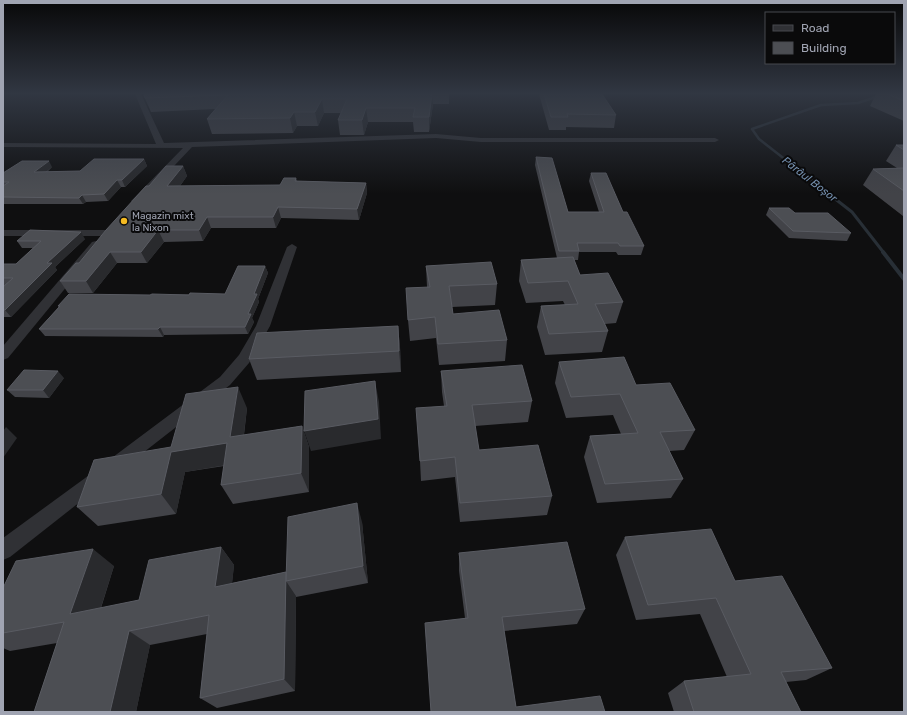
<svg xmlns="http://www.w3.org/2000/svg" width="907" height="715" font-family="Rubik,sans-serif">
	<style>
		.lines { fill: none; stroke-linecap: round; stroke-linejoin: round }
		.stream-far2 { stroke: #282f36; stroke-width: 2.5 }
		.stream-far1 { stroke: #282f36; stroke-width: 3 }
		.stream { stroke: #282f36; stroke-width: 4 }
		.minor { fill: #303135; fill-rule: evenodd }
		.wall { fill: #424348 }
		.shaded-wall { fill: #292a2d }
		.building { fill: #4c4e53; stroke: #595b62 }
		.poi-dot { fill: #f6bb22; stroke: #0a0a0b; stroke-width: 1.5 }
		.labels { text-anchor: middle; stroke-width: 4; stroke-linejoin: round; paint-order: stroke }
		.far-poi-label { font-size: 10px; fill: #a0a4b2; stroke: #0a0a0b; text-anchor: start }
		.far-water-label { font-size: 11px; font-style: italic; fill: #7590af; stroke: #0a0a0b }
	</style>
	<rect width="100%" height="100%" fill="#0f0f10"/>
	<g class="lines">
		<path class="stream-far2" d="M791,164L759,139L752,129L821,105L858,103L879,96L880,94"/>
		<path class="stream-far1" d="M789,163L852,212L884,253"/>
		<path class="stream" d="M883,252L904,279"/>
		<g class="minor">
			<path d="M135,94H141L164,143L436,134L481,138H715L719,140L715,142H481L436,138L192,147L139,203H133L131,201L133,199L183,148L3,147V143L156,144Z"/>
			<path d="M3,230H106L111,233L106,236H3Z"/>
			<path d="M96,241L100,242L101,244L100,246L8,358L3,360V346L92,242Z"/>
			<path d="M292,244L297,247L270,326L249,363L230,385L121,470L115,472L109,470L106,465L109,460L220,377L239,355L256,326L287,247Z"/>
			<path d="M98,470L104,473L107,478L104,483L10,557L3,560V538L92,473Z"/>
		</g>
	</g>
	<g class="wall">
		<path d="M143,94H449V104H433L429,132H414L413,122H368L364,135H340L338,120L341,113H324L318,126H297L293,133L212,134L207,119L215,109L151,112Z"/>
		<path d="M539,94H602L616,115L614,128L566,127V130H549Z"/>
		<path d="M876,94H904V121L870,106Z"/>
		<path d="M896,145H904V216H903L863,185L873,169L897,168L886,161Z"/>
		<path d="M536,157L568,212H599L589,181L591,173L623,212L644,246L641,255H618L616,252H579L578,260H574L580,275L623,302L616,323L605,324L608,331L602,352L545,355L537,327L541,306L565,305L563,301L526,303L519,281L521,260L557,258L535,165Z"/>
		<path d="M144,159L147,166L125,187H121L108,201L86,202L83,204H3V173L52,167L47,172L80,171Z"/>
		<path d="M183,166L187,176L180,186L280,185L296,178L297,181L366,183L367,193L359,220L281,218L276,228H211L203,241L164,242L147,263H117L93,293H68L60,281L79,263L149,186Z"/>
		<path d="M769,208L795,213L851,233L847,241L789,238L766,215Z"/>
		<path d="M85,239L55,267L57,270L11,317H3V287L5,285H3V264H16L33,248H22L17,241Z"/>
		<path d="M265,266L268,273L258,299L259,302L252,318L254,322L248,334L164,335L163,337L45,336L39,329L59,307L58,306L150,295L225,294Z"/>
		<path d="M426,266L497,284L495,305L452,307L453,314L507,340L505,361L439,365L436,338L410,341L408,320L427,287Z"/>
		<path d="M398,326L400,347L401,372L257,380L249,359Z"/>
		<path d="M559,362L636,385L695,430L684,450L669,451L683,479L671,498L597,503L584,457L590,436L621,434L613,415L566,418L555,383Z"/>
		<path d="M441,371L532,401L528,422L475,426L479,450L552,496L547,515L460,522L455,477L421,481L420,461L444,406L442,392Z"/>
		<path d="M64,378L49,398L15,397L7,390Z"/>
		<path d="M247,408L244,435L302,426L309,447V492L233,504L221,485L224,466L185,472L176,514L98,526L77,507L171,447Z"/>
		<path d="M362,522L368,583L296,597V596L295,691L217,708L200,698L207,634L150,645L136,712H34L57,643L10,651L3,648V588L114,566L101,608L139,600L221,547L234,565L232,583L286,572V573Z"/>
		<path d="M625,537L735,581L832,668L806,680L786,682L801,712H674L668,693L684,681L727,677L700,614L636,620L616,555Z"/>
		<path d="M459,553L585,609L577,624L504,631L516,707L431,712L465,618L459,571Z"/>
	</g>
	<g class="shaded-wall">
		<path d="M432,94L433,104L429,132V117Z"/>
		<path d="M322,99L324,113L318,126L315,112Z"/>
		<path d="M366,108L368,122L364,135L362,120Z"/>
		<path d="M294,112L297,126L293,133L290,118Z"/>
		<path d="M144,159L147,166L125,187L122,180Z"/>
		<path d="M49,161L52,167L38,178L34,172Z"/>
		<path d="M183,166L187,176L172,197L167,186Z"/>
		<path d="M117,180L121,187L108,201L104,194Z"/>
		<path d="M366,183L367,193L359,220L357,209Z"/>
		<path d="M82,195L86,202L83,204L79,198Z"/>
		<path d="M278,207L281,218L276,228L273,217Z"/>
		<path d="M207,217L211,228L203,241L199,230Z"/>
		<path d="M158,230L164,242L147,263L141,252Z"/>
		<path d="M81,232L85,239L55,267L57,270L11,317L5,310L47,263Z"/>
		<path d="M110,252L117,263L93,293L86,281Z"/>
		<path d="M265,266L268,273L258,299L259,302L252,318L254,322L248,334L245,327L248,314L254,294Z"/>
		<path d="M398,326L400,347L401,372L399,351Z"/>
		<path d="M160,327L164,335L163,337L158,329Z"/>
		<path d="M58,371L64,378L49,398L43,390Z"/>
		<path d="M375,381L379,402L381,439L311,451L304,431Z"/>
		<path d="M238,387L247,408L241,458L230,437Z"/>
		<path d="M302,426L309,447V492L301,473Z"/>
		<path d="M6,427L17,438L3,458V431Z"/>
		<path d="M227,443L238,463L185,472L176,514L161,494L171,452Z"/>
		<path d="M357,503L362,522L368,583L363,566Z"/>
		<path d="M221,547L234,565L230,603L215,587Z"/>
		<path d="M93,549L114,566L94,629L70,614Z"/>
		<path d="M286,572L290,580L286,581L296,596L295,691L284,679Z"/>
		<path d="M129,631L150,645L136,712H110Z"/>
	</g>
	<g class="building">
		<path d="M145,94H432L429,117H413L415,108H366L362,120H338L347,99H322L315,112H294L290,118L207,119L228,95L145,98L144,95Z"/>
		<path d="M544,94H602L616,115L567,114L568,117H551Z"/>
		<path d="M887,94H904V101Z"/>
		<path d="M896,145H904V150Z"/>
		<path d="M536,157L552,158L568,212H604L591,173H606L623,212H627L644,246H620L618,243H577L579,251H559Z"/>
		<path d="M94,159H144L122,180H117L104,194L82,195L79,198L3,197V186L9,182H3V173L22,161H49L34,172L80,171Z"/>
		<path d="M166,166H183L167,186L280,185L284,178H296L295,181L366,183L357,209L278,207L273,217H207L199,230H158L141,252H110L86,281H60L76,263H79L106,230L146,186H149Z"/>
		<path d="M904,168V191L873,169Z"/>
		<path d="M769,208H789L795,213H828L851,233L793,231Z"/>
		<path d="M30,230L81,232L47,263H52L5,310H3V287L13,278H3V264H16L41,241H17Z"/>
		<path d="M573,257L580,275L608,273L623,302L595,304L608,331L549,334L541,306L578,304L568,281L528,283L521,260Z"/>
		<path d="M491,262L497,284L449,286L453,314L499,310L507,340L438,344L435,317L408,320L406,288L430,287L426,266Z"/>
		<path d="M238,266H265L254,294H257L248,314H251L245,327H160L158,329H39L60,306H58L69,294L150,295L152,294L189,295L190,293L225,294Z"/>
		<path d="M398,326L399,351L249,359L257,333Z"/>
		<path d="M624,357L636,385L670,383L695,430L660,432L683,479L605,484L590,436L638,433L620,394L571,397L559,362Z"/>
		<path d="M522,365L532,401L472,405L479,450L538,445L552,496L460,503L455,457L420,461L416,408L447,406L441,371Z"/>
		<path d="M24,370L58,371L43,390H7Z"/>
		<path d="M375,381L378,419L304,431L305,391Z"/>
		<path d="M238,387L230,437L302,426L301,473L221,485L227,443L171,452L161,494L77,507L94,460L171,447L186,394Z"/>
		<path d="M357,503L363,566L286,581L288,517Z"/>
		<path d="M711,529L735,581L782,576L832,668L781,672L801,712H694L684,681L751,674L716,598L648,605L625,537Z"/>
		<path d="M567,542L585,609L502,617L516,707L600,696L605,712H431L425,623L468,618L459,553Z"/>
		<path d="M221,547L215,587L286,572L284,679L200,698L209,615L129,631L110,712H34L64,622L3,633V588L16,561L93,549L70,614L139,600L149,560Z"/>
	</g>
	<linearGradient id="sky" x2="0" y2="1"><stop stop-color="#080809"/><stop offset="0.48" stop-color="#313742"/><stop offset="1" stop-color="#313742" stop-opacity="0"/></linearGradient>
	<rect width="907" height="194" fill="url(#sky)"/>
	<circle class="poi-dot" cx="124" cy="221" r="4"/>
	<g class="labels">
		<g class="far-poi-label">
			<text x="132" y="219">Magazin mixt<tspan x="132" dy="12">la Nixon</tspan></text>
		</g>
		<g class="far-water-label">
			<text transform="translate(810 179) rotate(38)" y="4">Pârâul Boșor</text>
		</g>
	</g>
	<rect width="907" height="715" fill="none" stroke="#a0a4b2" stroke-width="8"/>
	<rect x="765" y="12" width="130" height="52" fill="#0a0a0b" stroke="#46484e"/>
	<rect x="773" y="25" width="20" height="6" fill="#303135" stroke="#46484e"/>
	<text x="801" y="32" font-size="12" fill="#a0a4b2">Road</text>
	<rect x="773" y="42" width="20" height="12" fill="#4c4e53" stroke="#46484e"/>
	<text x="801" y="52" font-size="12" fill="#a0a4b2">Building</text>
</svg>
